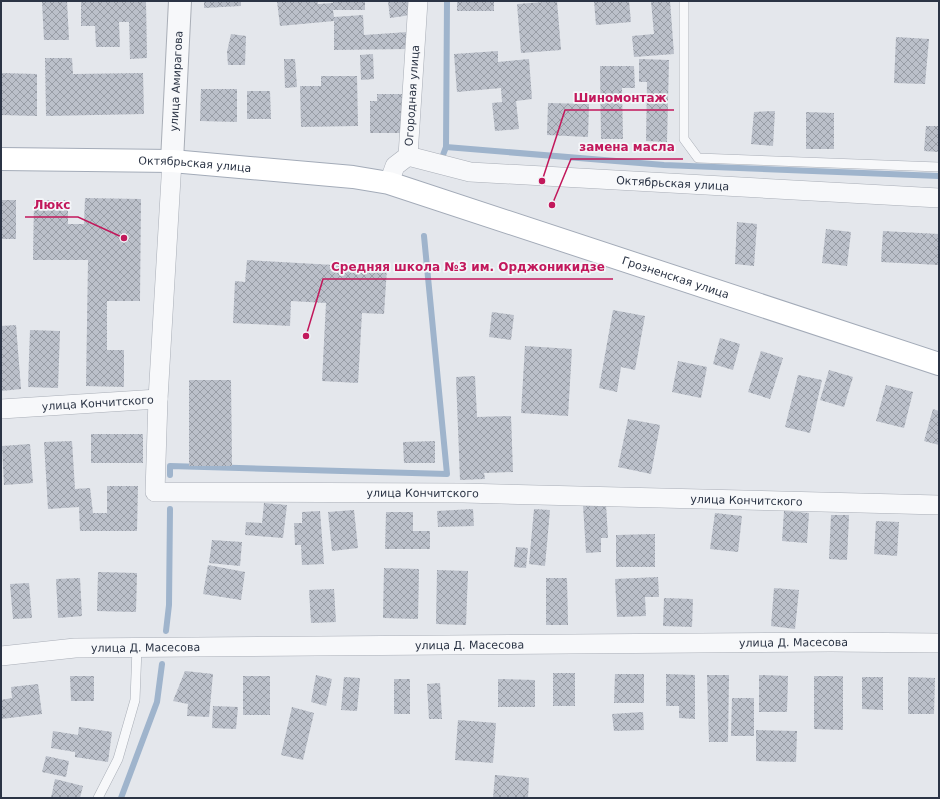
<svg xmlns="http://www.w3.org/2000/svg" width="940" height="799" font-family="'DejaVu Sans',sans-serif">
	<style>
		.lines { fill: none; stroke-linecap: round; stroke-linejoin: round }
		.stream { stroke: #9fb4cc; stroke-width: 6 }
		.building { fill: url(#building-cross-hatch) }
		.service-casing { stroke: #a9aeb7; stroke-width: 10 }
		.minor-casing { stroke: #a9aeb7; stroke-width: 20 }
		.tertiary-casing { stroke: #a9aeb7; stroke-width: 24 }
		.primary-casing { stroke: #a3abb8; stroke-width: 24 }
		.service { stroke: #f7f8fa; stroke-width: 9 }
		.minor { stroke: #f7f8fa; stroke-width: 19 }
		.tertiary { stroke: #f7f8fa; stroke-width: 22 }
		.primary { stroke: #fff; stroke-width: 22 }
		.labels { text-anchor: middle; stroke-width: 3.5; stroke-linejoin: round; paint-order: stroke }
		.street-label { font-size: 11px; fill: #2b3445; stroke: #f4f6f9 }
		.leader { fill: none; stroke: #c2185b; stroke-width: 1.5 }
		.callout-dot { fill: #c2185b; stroke: #f4f6f9; stroke-width: 1.5 }
		.callout-label { font-size: 12px; text-anchor: middle; font-weight: bold; fill: #c2185b; stroke: #f4f6f9; stroke-width: 3.5; stroke-linejoin: round; paint-order: stroke }
	</style>
	<defs>
		<pattern id="building-cross-hatch" width="8" height="8" patternUnits="userSpaceOnUse"><rect width="8" height="8" fill="#bbc0ca"/><path d="M0 0l8 8M0 8l8-8" fill="none" stroke="#989da6"/></pattern>
	</defs>
	<rect width="100%" height="100%" fill="#e4e7ec"/>
	<g class="lines">
		<g class="stream">
			<path d="M446,147L664,165L939,176"/>
			<path d="M443,155L446,147L447,1"/>
			<path d="M170,475V466L447,474L424,236"/>
			<path d="M166,631L169,605L170,509"/>
			<path d="M121,798L157,702L162,664"/>
		</g>
	</g>
	<g class="building">
		<path d="M65,1H67L69,40H44L42,2Z"/>
		<path d="M81,1H146L147,58L130,59L129,22H119L120,47H96L95,26H81Z"/>
		<path d="M204,1H241V6L204,8Z"/>
		<path d="M277,1H317L318,4L333,3V1H365V10H333L334,17L363,15L364,35L408,32L409,49L334,50V21L280,26Z"/>
		<path d="M388,1H409L411,15L390,18Z"/>
		<rect x="457" y="1" width="37" height="10"/>
		<path d="M557,1L561,50L521,53L517,4Z"/>
		<path d="M594,1H629L631,22L596,25Z"/>
		<path d="M651,1H670L674,54L634,57L632,36L654,34Z"/>
		<path d="M231,34L246,36L245,65H228L227,52Z"/>
		<path d="M896,37L929,39L925,84L894,83Z"/>
		<path d="M498,51V62L529,59L532,99L516,101L519,129L495,131L492,103L502,102L501,88L457,92L454,54Z"/>
		<path d="M373,54L374,79L361,80L360,55Z"/>
		<path d="M45,58H72L73,74L143,73L144,114L46,116Z"/>
		<path d="M284,59H295L297,87L285,88Z"/>
		<path d="M639,59L669,60L667,142L646,141L647,82H639Z"/>
		<path d="M600,66H634L635,88H622L623,139H601Z"/>
		<path d="M1,73L37,74V116L1,115Z"/>
		<path d="M321,76H357L358,126L301,127L300,86H321Z"/>
		<path d="M201,89H237V122L200,121Z"/>
		<path d="M247,91H270L271,119H247Z"/>
		<path d="M377,94H406V133H370V101H377Z"/>
		<path d="M548,103L589,104L588,137L547,135Z"/>
		<path d="M775,111L773,146L751,144L754,112Z"/>
		<path d="M806,112L834,113V149H806Z"/>
		<path d="M926,126H939V152L924,151Z"/>
		<path d="M85,198L141,199L140,301H107V350H124V387L86,386L88,260H33L34,200H68V224H84Z"/>
		<rect x="1" y="200" width="15" height="39"/>
		<path d="M737,222L757,224L754,266L735,264Z"/>
		<path d="M826,229L851,232L847,266L822,263Z"/>
		<path d="M883,231L939,234V265L881,262Z"/>
		<path d="M247,260L387,268L384,314L362,313L358,383L322,381L326,303L291,301L290,326L233,323L235,281L245,282Z"/>
		<path d="M613,310L645,316L635,370L621,367L617,392L599,388Z"/>
		<path d="M492,312L514,315L511,340L489,337Z"/>
		<path d="M16,325L21,389L1,391V326Z"/>
		<path d="M30,330L60,331L58,388L28,387Z"/>
		<path d="M720,338L740,344L733,370L713,364Z"/>
		<path d="M525,346L572,349L568,416L521,413Z"/>
		<path d="M761,351L783,358L770,399L748,392Z"/>
		<path d="M678,361L707,367L701,398L672,392Z"/>
		<path d="M829,370L853,377L844,407L820,400Z"/>
		<path d="M798,375L822,380L810,433L785,427Z"/>
		<path d="M475,376L477,417L511,416L513,472L484,473L485,479L460,480L456,377Z"/>
		<path d="M189,380H231L232,466H189Z"/>
		<path d="M886,385L913,392L904,428L876,421Z"/>
		<path d="M933,409L939,411V445L924,441Z"/>
		<path d="M628,419L660,425L651,474L618,467Z"/>
		<rect x="91" y="434" width="52" height="29"/>
		<path d="M72,441L75,489L90,488L93,513H107V486H138L137,531H80L79,507L48,509L44,442Z"/>
		<path d="M435,441V463H404L403,442Z"/>
		<path d="M30,444L33,483L4,485L2,446Z"/>
		<path d="M264,503L287,505L283,538L245,535L246,522L262,523Z"/>
		<path d="M606,504L608,538H601V552L586,553L583,505Z"/>
		<path d="M473,509L474,526L438,527L437,511Z"/>
		<path d="M534,509L550,510L545,566L529,564Z"/>
		<path d="M354,510L358,548L332,551L328,512Z"/>
		<path d="M320,511L324,564L302,565L301,545H295L294,523H302V512Z"/>
		<path d="M784,511L809,513L807,543L782,541Z"/>
		<path d="M386,512H413V531H430V549H385Z"/>
		<path d="M715,513L742,516L738,552L710,549Z"/>
		<path d="M831,515H849L847,560L829,559Z"/>
		<path d="M876,521L899,522L897,556L874,554Z"/>
		<path d="M655,534V567H616V535Z"/>
		<path d="M212,540L242,542L240,566L209,563Z"/>
		<path d="M516,547L528,548L526,568L514,567Z"/>
		<path d="M208,565L245,572L241,600L203,594Z"/>
		<path d="M384,568L419,569L418,619L383,618Z"/>
		<path d="M437,570L468,571L466,625L436,624Z"/>
		<path d="M98,572L137,573L136,612L97,611Z"/>
		<path d="M658,577L659,597H645L646,616L617,617L615,579Z"/>
		<path d="M80,578L82,616L58,618L56,579Z"/>
		<path d="M546,578H567L568,625H546Z"/>
		<path d="M29,583L32,618L13,619L10,584Z"/>
		<path d="M774,588L799,590L795,629L771,626Z"/>
		<path d="M334,589L336,622L311,623L309,590Z"/>
		<path d="M664,598L693,599L692,627L663,626Z"/>
		<path d="M185,671L213,674L209,717L187,716L188,704L173,701Z"/>
		<rect x="553" y="673" width="22" height="33"/>
		<path d="M615,674H644V703H614Z"/>
		<path d="M666,674L695,675V719L679,718V706H666Z"/>
		<path d="M316,675L332,679L326,706L311,702Z"/>
		<path d="M707,675H729L728,742H709Z"/>
		<path d="M759,675L788,676L787,712H759Z"/>
		<path d="M70,676H94V701H71Z"/>
		<rect x="243" y="676" width="27" height="39"/>
		<path d="M814,676H843V730L814,729Z"/>
		<path d="M344,677L360,678L357,711L341,710Z"/>
		<path d="M862,677H883V710L862,709Z"/>
		<path d="M908,677L935,678L934,714H908Z"/>
		<rect x="394" y="679" width="16" height="35"/>
		<path d="M498,679L535,680V707H498Z"/>
		<path d="M440,683L442,719H429L427,684Z"/>
		<path d="M38,684L42,714L1,719V700L12,698L11,687Z"/>
		<path d="M732,698H754V736H731Z"/>
		<path d="M213,706L238,707L236,729L212,728Z"/>
		<path d="M292,707L314,713L303,760L281,755Z"/>
		<path d="M643,712L644,730L614,731L612,714Z"/>
		<path d="M458,720L496,723L493,763L455,760Z"/>
		<path d="M79,727L112,732L108,762L75,757V752L51,748L53,731L78,735Z"/>
		<path d="M756,730L797,731L796,762L756,761Z"/>
		<path d="M46,756L69,761L66,777L42,772Z"/>
		<path d="M495,775L529,778L528,798H493Z"/>
		<path d="M55,779L83,786L80,798H51Z"/>
	</g>
	<g class="lines">
		<defs>
			<g id="service">
				<path d="M684,1V139L698,158L939,167"/>
				<path d="M98,798L118,759L135,700L137,648"/>
			</g>
			<g id="minor">
				<path id="s1" d="M408,156L470,172L939,198"/>
				<path id="s2" d="M389,183L395,166L408,156L418,1"/>
				<path d="M158,399L172,161"/>
				<path id="s3" d="M1,409L158,399L155,492L463,493L939,505"/>
				<path id="s4" d="M1,656L75,648L831,642L939,643"/>
			</g>
			<g id="tertiary">
				<path id="s5" d="M172,161L180,1"/>
			</g>
			<g id="primary">
				<path id="s6" d="M1,159L172,161L353,177L389,183L939,364"/>
			</g>
		</defs>
		<use href="#service" class="service-casing"/>
		<use href="#minor" class="minor-casing"/>
		<use href="#tertiary" class="tertiary-casing"/>
		<use href="#primary" class="primary-casing"/>
		<use href="#service" class="service"/>
		<use href="#minor" class="minor"/>
		<use href="#tertiary" class="tertiary"/>
		<use href="#primary" class="primary"/>
	</g>
	<g class="labels">
		<g class="street-label">
			<text dy="4" stroke="none"><textPath href="#s5" startOffset="80">улица Амирагова</textPath></text>
			<text dy="4" stroke="none"><textPath href="#s2" startOffset="95">Огородная улица</textPath></text>
			<text dy="4" stroke="none"><textPath href="#s6" startOffset="194">Октябрьская улица</textPath></text>
			<text dy="4" stroke="none"><textPath href="#s1" startOffset="267">Октябрьская улица</textPath></text>
			<text dy="4" stroke="none"><textPath href="#s6" startOffset="691">Грозненская улица</textPath></text>
			<text dy="4" stroke="none"><textPath href="#s3" startOffset="97">улица Кончитского</textPath></text>
			<text dy="4" stroke="none"><textPath href="#s3" startOffset="518">улица Кончитского</textPath></text>
			<text dy="4" stroke="none"><textPath href="#s3" startOffset="842">улица Кончитского</textPath></text>
			<text dy="4" stroke="none"><textPath href="#s4" startOffset="793">улица Д. Масесова</textPath></text>
			<text dy="4" stroke="none"><textPath href="#s4" startOffset="469">улица Д. Масесова</textPath></text>
			<text dy="4" stroke="none"><textPath href="#s4" startOffset="145">улица Д. Масесова</textPath></text>
		</g>
	</g>
	<path class="leader" d="M542 181L565 110H674M552 205L571 159H683M124 238L78 217H25M306 336L323 279H613"/>
	<g class="callout-dot">
		<circle cx="542" cy="181" r="4"/>
		<circle cx="552" cy="205" r="4"/>
		<circle cx="124" cy="238" r="4"/>
		<circle cx="306" cy="336" r="4"/>
	</g>
	<g class="callout-label">
		<text x="620" y="102">Шиномонтаж</text>
		<text x="627" y="151">замена масла</text>
		<text x="52" y="209">Люкс</text>
		<text x="468" y="271">Средняя школа №3 им. Орджоникидзе</text>
	</g>
	<rect width="940" height="799" fill="none" stroke="#2b3445" stroke-width="4"/>
</svg>
